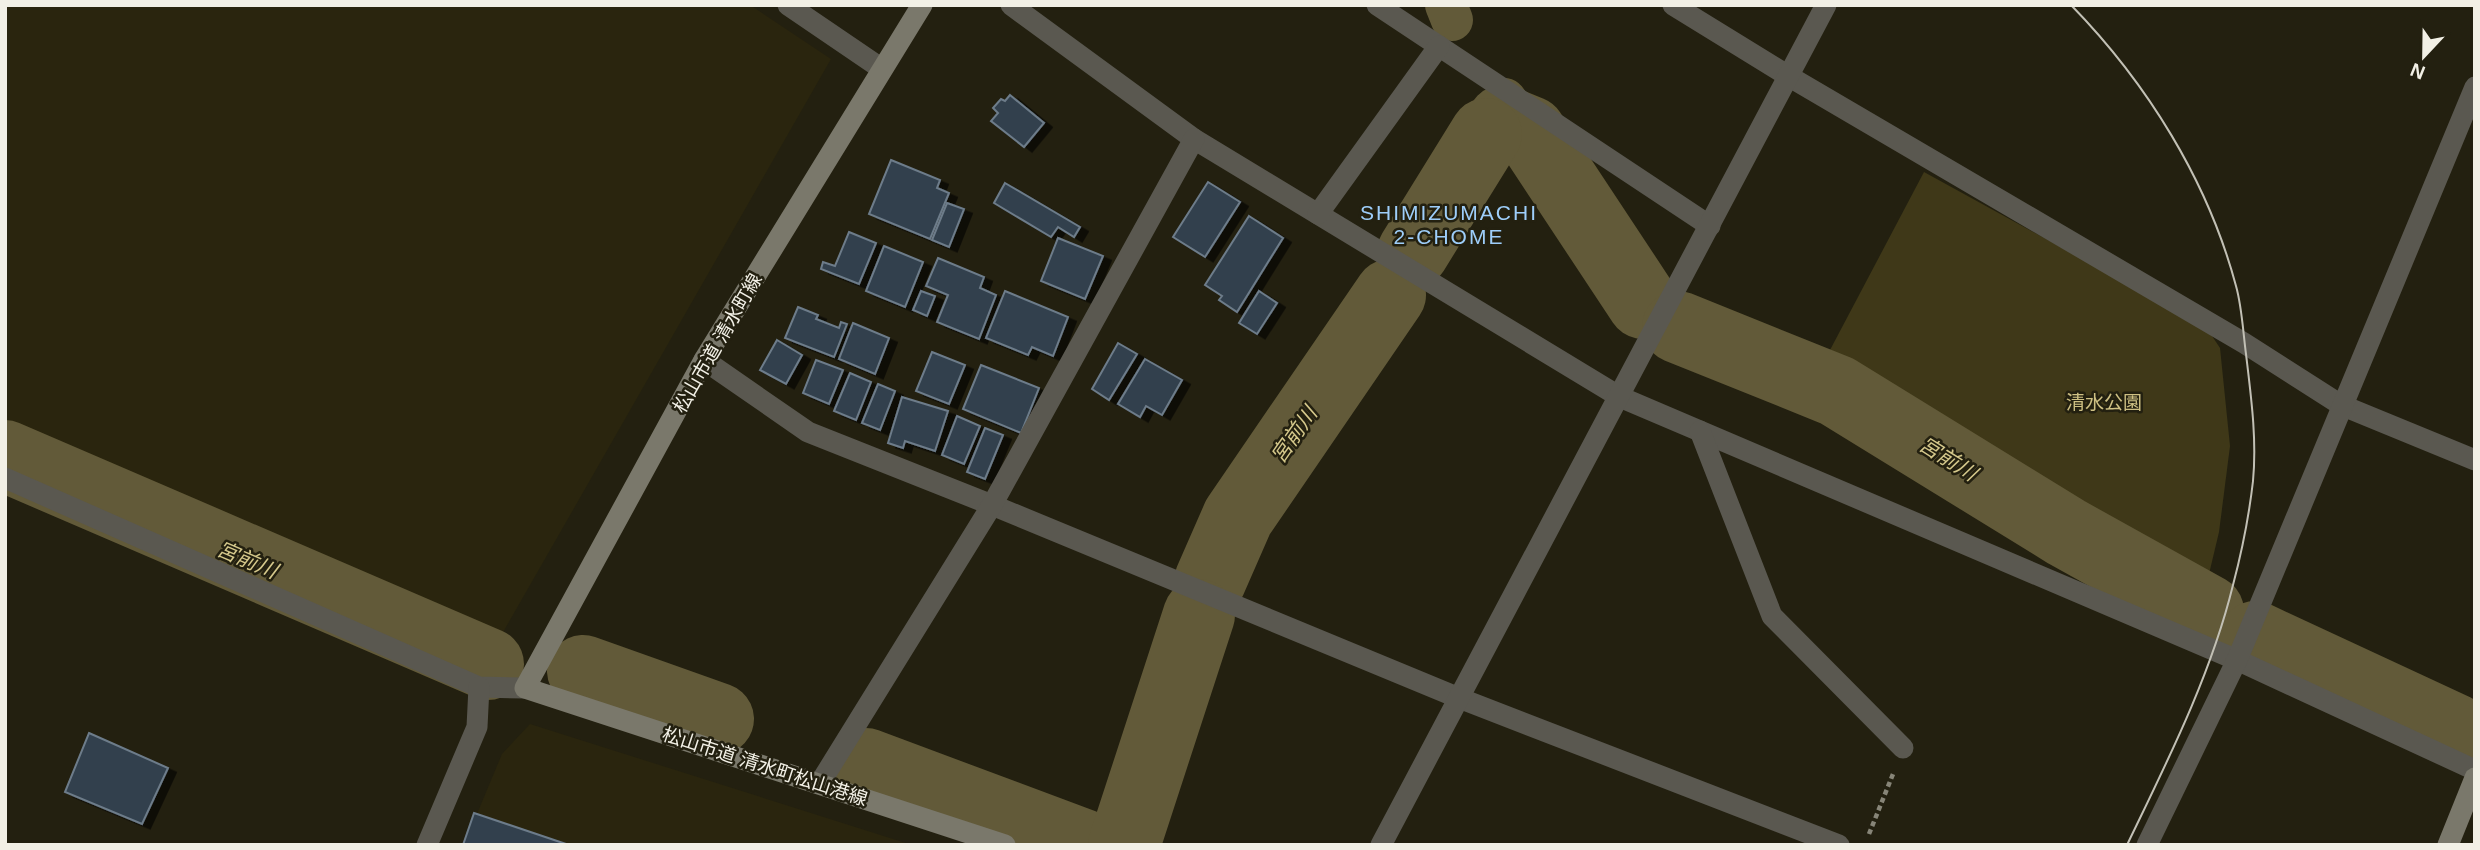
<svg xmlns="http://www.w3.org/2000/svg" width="2480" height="850" font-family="Helvetica,'Noto Sans JP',sans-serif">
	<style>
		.built { fill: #2a250e }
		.green { fill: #3f3818 }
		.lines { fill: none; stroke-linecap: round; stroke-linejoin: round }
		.canal { stroke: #625a39; stroke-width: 42 }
		.river { stroke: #625a39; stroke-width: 72 }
		.building { fill: #33414d; stroke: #6d7c8a; stroke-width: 2; filter: url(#shadow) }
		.path { stroke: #878578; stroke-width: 4.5; stroke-dasharray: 5 3.5; stroke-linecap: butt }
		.street { stroke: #5a5850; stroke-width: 21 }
		.secondary { stroke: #7a786b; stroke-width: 21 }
		.tram { stroke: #c2c0b5; stroke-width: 2 }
		.labels { text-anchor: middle; stroke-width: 5; stroke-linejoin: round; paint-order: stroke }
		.street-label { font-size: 19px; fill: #f2f0e6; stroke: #232010 }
		.park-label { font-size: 19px; fill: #cec083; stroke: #232010 }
		.neighbourhood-label { font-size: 21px; letter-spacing: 2px; fill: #9ecefa; stroke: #232010 }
		.water-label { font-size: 21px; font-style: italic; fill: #d5c88b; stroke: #232010 }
	</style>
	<defs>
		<filter id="shadow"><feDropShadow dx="8" dy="4.5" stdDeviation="0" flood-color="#0009"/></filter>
	</defs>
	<rect width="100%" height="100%" fill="#232010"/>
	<g class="built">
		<path d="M5,5H750L831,59L494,648L5,452Z"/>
		<path d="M530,724L912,845H464L502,754Z"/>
	</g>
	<path class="green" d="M1924,172L2206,327L2220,348L2230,446L2219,532L2204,595L1820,369Z"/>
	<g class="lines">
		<g class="canal">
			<path d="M1446,5L1452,20"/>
			<path d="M1505,99L1530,132"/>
		</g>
		<g class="river">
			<path d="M1503,121L1530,132L1643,303"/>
			<path d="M1413,252L1486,134"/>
			<path d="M1678,327L1837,391L2066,532L2208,611"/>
			<path d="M5,456L488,664"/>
			<path d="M1210,581L1238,517L1390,295"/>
			<path d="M2255,637L2455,730"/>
			<path d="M583,671L718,719"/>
			<path d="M866,764L1083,845"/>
			<path d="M1124,845L1199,615"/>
		</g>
	</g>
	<g class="building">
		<path d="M1010,95L1044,123L1024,147L991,121L998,113L993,108L1001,99L1005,101Z"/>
		<path d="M891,160L940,180L937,188L949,193L930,239L869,214Z"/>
		<path d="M1208,182L1240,202L1205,257L1173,237Z"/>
		<path d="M1005,183L1080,227L1074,237L1058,227L1051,237L994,203Z"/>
		<path d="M947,203L964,209L949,247L932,240Z"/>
		<path d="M1249,216L1283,238L1237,312L1219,300L1222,296L1205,285Z"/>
		<path d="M849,232L876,243L859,284L821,269L823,262L835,266Z"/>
		<path d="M1058,238L1103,256L1085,299L1041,281Z"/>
		<path d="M884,246L923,262L905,307L866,291Z"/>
		<path d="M938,258L984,277L980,288L996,295L979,339L937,322L948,295L926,286Z"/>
		<path d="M921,291L935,296L927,316L913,310Z"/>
		<path d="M1005,291L1068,317L1053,356L1032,347L1028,355L986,338Z"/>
		<path d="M1259,291L1277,303L1257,334L1239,323Z"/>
		<path d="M798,307L818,315L816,319L839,328L841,322L847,324L834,357L785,338Z"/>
		<path d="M853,323L889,338L875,374L839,359Z"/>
		<path d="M777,340L802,355L786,384L760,370Z"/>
		<path d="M1118,343L1137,354L1109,400L1092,389Z"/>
		<path d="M932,352L965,365L949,404L916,391Z"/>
		<path d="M1145,359L1182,380L1162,415L1146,406L1140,417L1118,404Z"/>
		<path d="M816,360L843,370L829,404L803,393Z"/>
		<path d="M981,365L1039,388L1021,433L963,409Z"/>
		<path d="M850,373L871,382L856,420L834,411Z"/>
		<path d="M878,384L895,391L880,430L862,423Z"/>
		<path d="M902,397L948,411L935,451L905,441L903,448L888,443Z"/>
		<path d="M957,416L980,426L964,464L942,455Z"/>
		<path d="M985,428L1003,435L985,479L967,472Z"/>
		<path d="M89,733L168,768L142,824L65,792Z"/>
		<path d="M474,813L569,845H463Z"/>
	</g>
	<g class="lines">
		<path class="path" d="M1869,834L1893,774"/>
		<g class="street">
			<path d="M788,5L882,69"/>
			<path d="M1011,5L1194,139L1620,397L2237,660L2475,770"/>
			<path d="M1377,5L1710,226"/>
			<path d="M1673,5L1790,77L2244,343L2341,405L2475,460"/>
			<path d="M1318,214L1439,46"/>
			<path d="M704,360L808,432L992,505L1459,698L1839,845"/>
			<path d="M1700,431L1772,616L1903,748"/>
			<path d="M5,478L479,687L525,688"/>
			<path d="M820,783L992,505L1194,139"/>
			<path d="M427,845L477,727L479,687"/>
			<path d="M1381,845L1826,5"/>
			<path d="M2147,845L2237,660L2475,87"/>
		</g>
		<g class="secondary">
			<path d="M922,5L704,360L525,688L1005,845"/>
			<path d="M2448,845L2475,778"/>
		</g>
		<path class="tram" d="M2071,5C2147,83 2208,181 2236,286C2242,307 2243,332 2246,354C2251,396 2257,439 2253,481C2249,516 2242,551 2233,585C2211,675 2167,762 2127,845"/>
	</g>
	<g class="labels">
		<g class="street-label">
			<text transform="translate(717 343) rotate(-60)" y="7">松山市道 清水町線</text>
			<text transform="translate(765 766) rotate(18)" y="7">松山市道 清水町松山港線</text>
		</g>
		<g class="park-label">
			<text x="2104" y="409">清水公園</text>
		</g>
		<g class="neighbourhood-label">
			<text x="1449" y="220">SHIMIZUMACHI<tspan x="1449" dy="24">2-CHOME</tspan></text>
		</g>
		<g class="water-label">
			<text transform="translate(1294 435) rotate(-55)" y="7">宮前川</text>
			<text transform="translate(1948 459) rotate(32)" y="7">宮前川</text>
			<text transform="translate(247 560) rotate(23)" y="7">宮前川</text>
		</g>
	</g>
	<rect width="2480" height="850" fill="none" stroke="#f2f0e6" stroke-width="14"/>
	<g transform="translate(2424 56) rotate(202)" stroke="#232010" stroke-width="5" paint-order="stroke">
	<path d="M0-5L12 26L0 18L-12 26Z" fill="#f2f0e6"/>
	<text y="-10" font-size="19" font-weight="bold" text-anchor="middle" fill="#f2f0e6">N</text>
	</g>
</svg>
